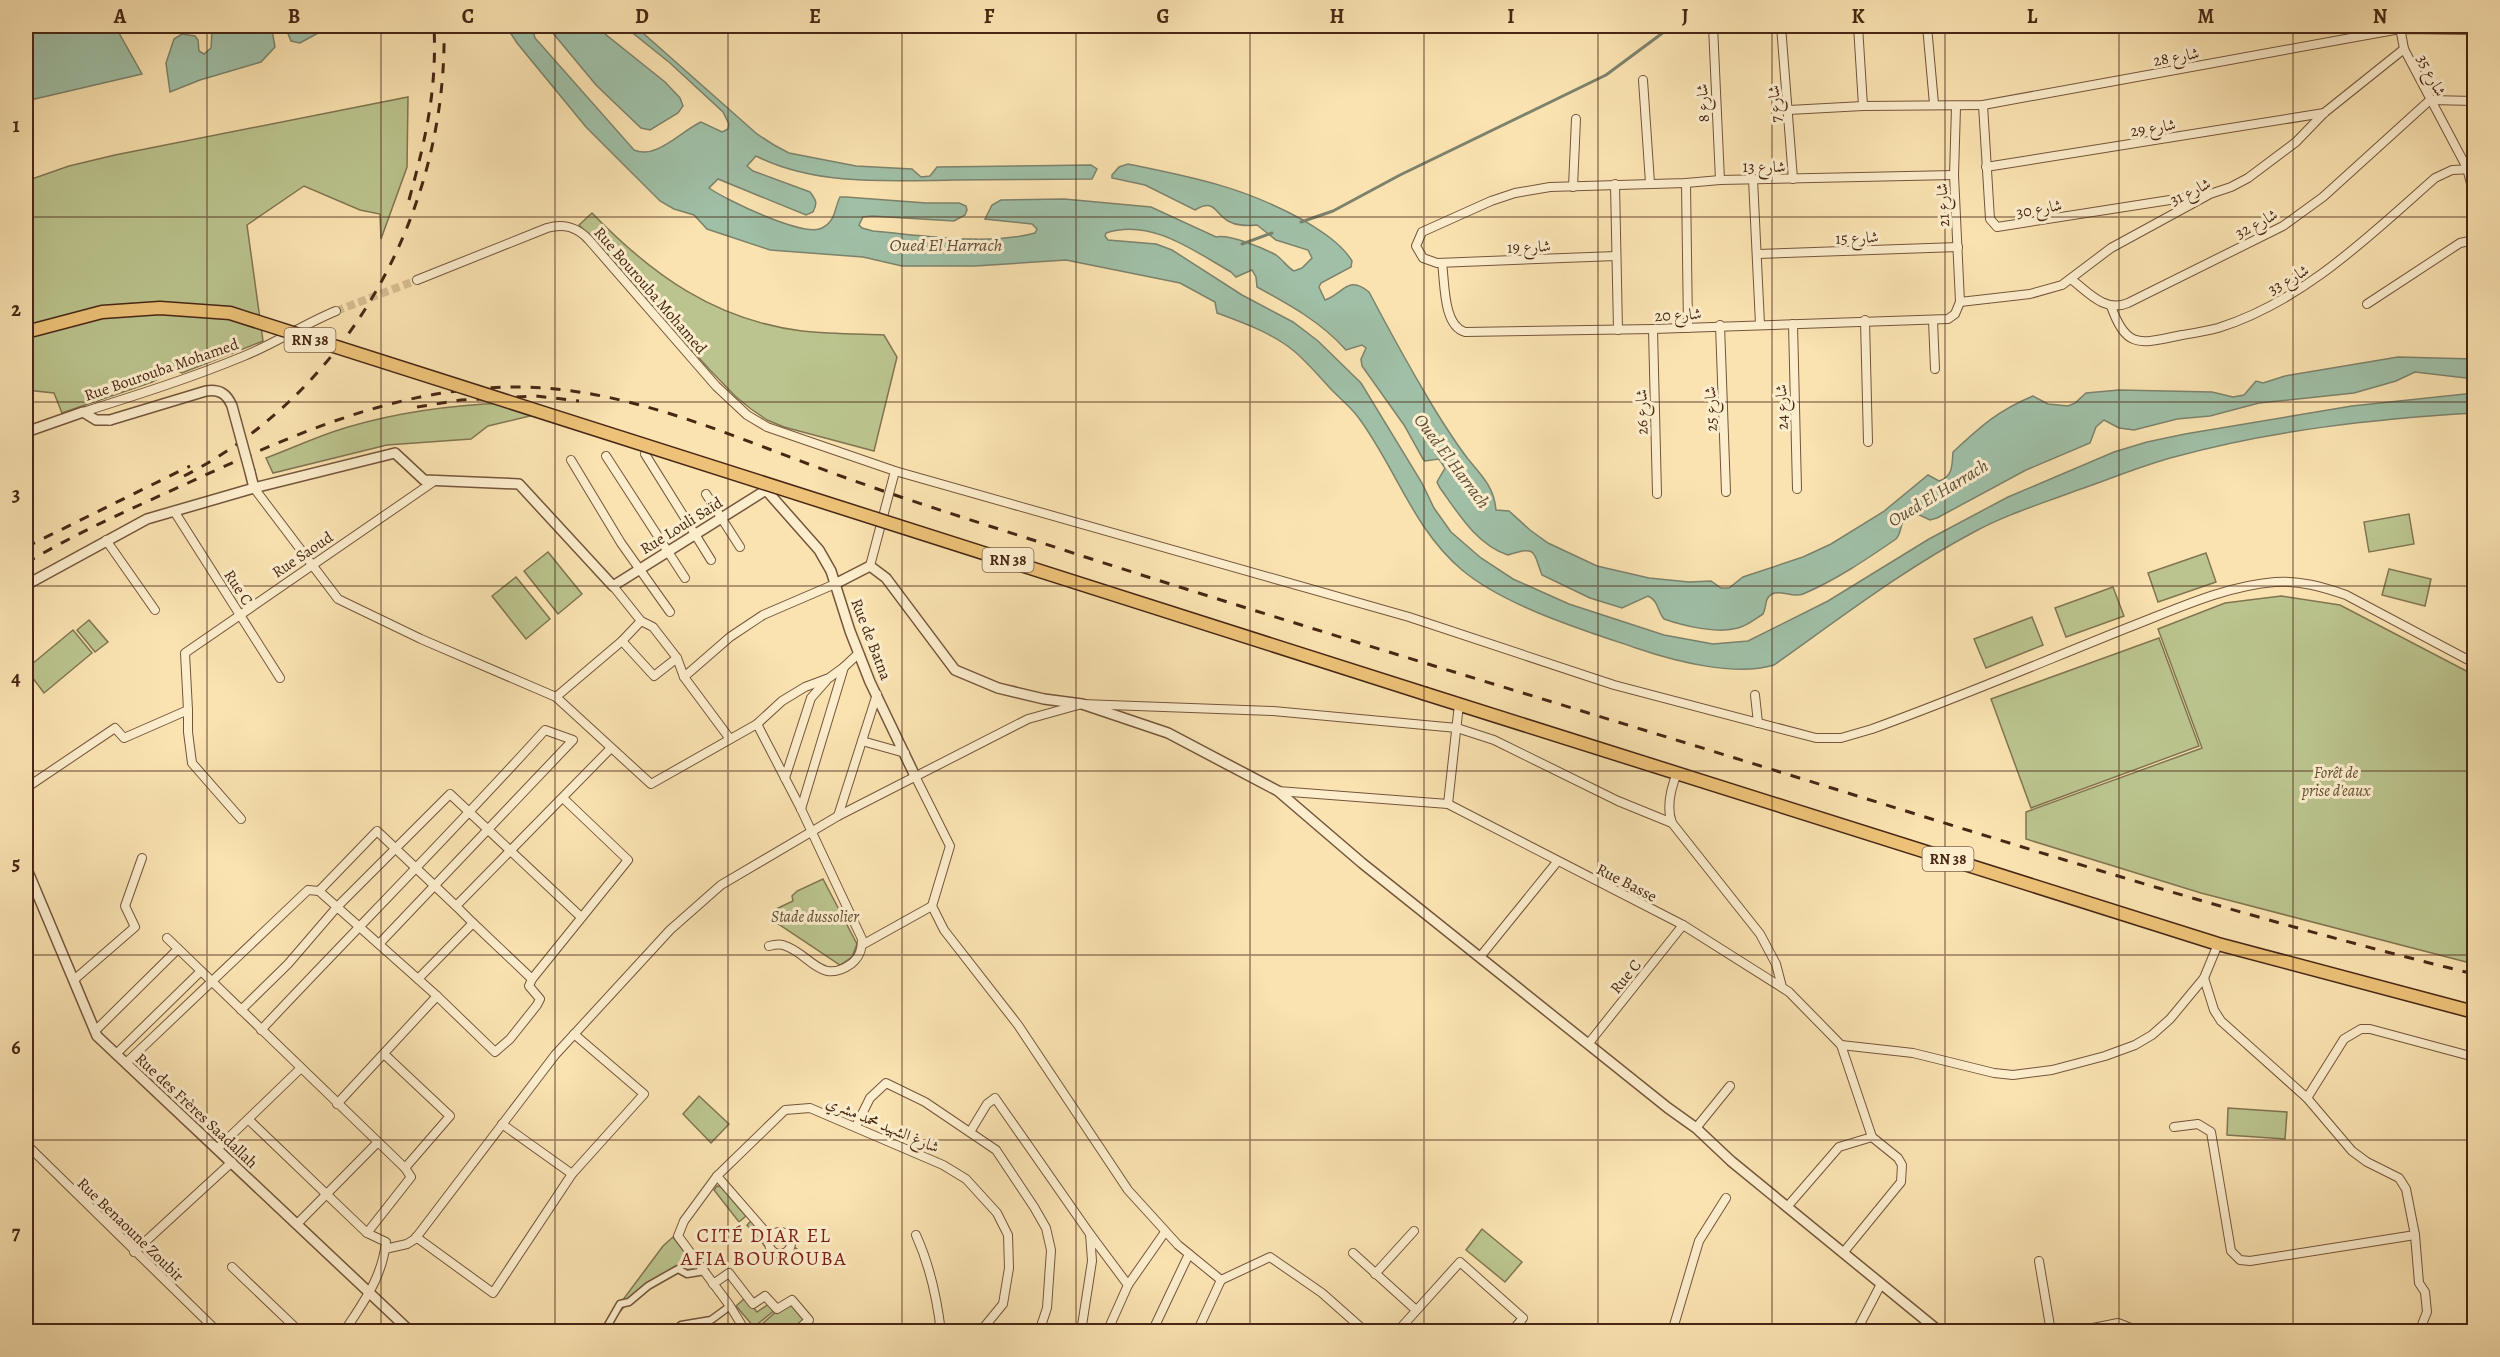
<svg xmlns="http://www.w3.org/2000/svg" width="2500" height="1357" font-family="Alegreya,Amiri,serif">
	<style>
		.green { fill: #bbc48e; stroke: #817551; stroke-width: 1.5 }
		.water { fill: #9fbfa6; stroke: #7c826c; stroke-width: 1.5 }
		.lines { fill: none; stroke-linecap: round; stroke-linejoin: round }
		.stream { stroke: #7c826c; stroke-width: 3 }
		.minor-tunnel { stroke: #d6bd92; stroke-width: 8; stroke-dasharray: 8 4; stroke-linecap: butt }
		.pedestrian-casing { stroke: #74553b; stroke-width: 9 }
		.minor-casing { stroke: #74553b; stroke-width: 10 }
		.tertiary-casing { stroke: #74553b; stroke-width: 12 }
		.primary-casing { stroke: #472614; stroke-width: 15 }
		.pedestrian { stroke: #fcedcc; stroke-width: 6 }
		.minor { stroke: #fcedcc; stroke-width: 8 }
		.tertiary { stroke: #fcedcc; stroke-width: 9 }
		.primary { stroke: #edc278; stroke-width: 12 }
		.rail { stroke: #472614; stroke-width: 3; stroke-dasharray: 10 10; stroke-linecap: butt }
		.tertiary-bridge-casing { stroke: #74553b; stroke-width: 12; stroke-linecap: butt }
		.primary-bridge-casing { stroke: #472614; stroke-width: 15; stroke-linecap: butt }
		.tertiary-bridge { stroke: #fcedcc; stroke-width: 9 }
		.primary-bridge { stroke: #edc278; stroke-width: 12 }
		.grid { fill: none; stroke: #472614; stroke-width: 1.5; stroke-opacity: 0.55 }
		.labels { text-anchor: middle; stroke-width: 6; stroke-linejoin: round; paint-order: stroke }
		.shield { fill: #fcedcc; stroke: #7d624b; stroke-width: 1.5 }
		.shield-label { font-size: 15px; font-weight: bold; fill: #472614 }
		.street-label { font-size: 16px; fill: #472614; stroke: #fcedcc }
		.park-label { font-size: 16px; font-style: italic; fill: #644e32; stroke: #fcedcc }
		.water-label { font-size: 18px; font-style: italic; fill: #5d4c38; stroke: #fcedcc }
		.quarter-label { font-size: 20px; letter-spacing: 1.5px; fill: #7a1f14; stroke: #fcedcc }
		.neatline { fill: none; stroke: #472614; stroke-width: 2 }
		.grid-label { font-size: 20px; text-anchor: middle; font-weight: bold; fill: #472614 }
	</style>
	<rect width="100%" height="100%" fill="#fae3b1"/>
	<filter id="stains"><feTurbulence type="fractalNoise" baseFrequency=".00333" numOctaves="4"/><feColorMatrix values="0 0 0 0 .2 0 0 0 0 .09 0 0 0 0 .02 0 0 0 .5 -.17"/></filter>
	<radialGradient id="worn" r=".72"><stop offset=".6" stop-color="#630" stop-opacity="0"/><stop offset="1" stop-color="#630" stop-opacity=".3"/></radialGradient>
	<g class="green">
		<path d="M408,97L407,167L381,239L380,214L360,210L304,186L247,225L263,341L182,373L175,370L152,382L62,413L54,393L26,390V181L69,166L115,155Z"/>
		<path d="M592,213C652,275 715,320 802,331C830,334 857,334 884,335L897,357L874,451L784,427L767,420L751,409L735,396L709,369L579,225Z"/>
		<path d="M506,403L538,414L488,426L471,439L387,445L273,473L266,458C293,448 320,435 348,427C399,412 452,405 506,403Z"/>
		<path d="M2409,514L2414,544L2369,552L2364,522Z"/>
		<path d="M548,552L582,594L558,614L524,571Z"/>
		<path d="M2206,553L2216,582L2158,602L2148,573Z"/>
		<path d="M2389,569L2431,579L2425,606L2382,595Z"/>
		<path d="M516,577L550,619L526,639L492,596Z"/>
		<path d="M2113,587L2124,616L2066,637L2055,608Z"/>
		<path d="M2281,596L2340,605L2474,675V964L2201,893L2026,839V812L2202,748L2158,629L2225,603Z"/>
		<path d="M2032,617L2043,645L1986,668L1974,639Z"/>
		<path d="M89,620L108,642L95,652L77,630Z"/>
		<path d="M73,630L92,653L44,693L26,669Z"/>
		<path d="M2159,638L2199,746L2031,808L1991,699Z"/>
		<path d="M823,879L857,944L852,957L840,965L777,923L776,909L793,901L792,896L797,891Z"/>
		<path d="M699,1096L729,1124L711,1143L683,1114Z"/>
		<path d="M2228,1108L2287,1112L2285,1139L2227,1135Z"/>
		<path d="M717,1186L721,1187L746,1216L739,1222L714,1190Z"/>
		<path d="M751,1221L765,1236L762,1240L775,1255L786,1254L794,1247L797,1249L786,1257H774L747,1225Z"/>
		<path d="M1482,1229L1522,1262L1505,1282L1466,1250Z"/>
		<path d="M673,1237L698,1270C689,1271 677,1271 670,1274C643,1286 620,1306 607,1331L599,1332L663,1246Z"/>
		<path d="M745,1298L757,1312L770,1303L776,1309L754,1327L736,1306Z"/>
		<path d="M793,1304L805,1319L789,1331L755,1330L777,1311Z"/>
	</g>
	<g class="water">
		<path d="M26,26H115L142,74L26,101Z"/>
		<path d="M242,26H266L272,30L275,47L261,62L200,80L170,92L166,63L174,39L182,34L195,36L198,40L199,51L204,54L211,48L212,31Z"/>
		<path d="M285,26H331L300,43L291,41Z"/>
		<path d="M506,26H536L533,31L535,38L634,150C656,160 681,131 701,122L722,132L728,129L729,124L723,112L670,63L624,26H635L757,134L774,145L789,153L856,166L912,169L921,177L930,176L937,167L1091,165L1097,169L1092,179C1046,179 1000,180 954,180C889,181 815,186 756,156L747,166L753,171L810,192C816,200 818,203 813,212L806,215L718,179L709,188C726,200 805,238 822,228C836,221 834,209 840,197H846L926,203H959L966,206L967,210L965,215L954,221L872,216L863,217L859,225L862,228L873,231C920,235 989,246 1035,233L1037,229L1032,224L985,219L992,205L1001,200L1064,199L1151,207L1216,237C1230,234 1263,248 1276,255C1283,260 1287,267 1294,271L1302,268L1312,258L1308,250L1276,240L1257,225C1246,226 1237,226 1228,221C1214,213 1215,198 1195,210L1145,185L1112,178V175L1119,167L1128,164C1192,177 1244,187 1303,220C1321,231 1341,243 1352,261L1351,267L1321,283L1319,287L1325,300C1343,294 1348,274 1369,292C1389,330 1410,368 1432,405C1443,423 1455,442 1468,459C1482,476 1494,487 1496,510L1509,511L1530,530L1548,543L1597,566L1649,578L1689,582L1711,581L1721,588H1729L1743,577L1803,557L1831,544L1883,512L1928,475L1939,481C1953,477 1952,465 1953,452C1980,427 1997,411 2033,396L2048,404L2068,406L2075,403L2086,393L2119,390L2212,392L2233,397L2244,395L2256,381L2263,383L2285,376L2398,357L2474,359V379L2415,372L2396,381L2354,393L2259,403L2210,416L2177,419L2134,430L2119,428L2104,420L2096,427L2090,443L2026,470L1937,518L1930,520L1915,513L1906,515C1900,523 1902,533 1896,539C1867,559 1836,580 1803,594C1792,598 1780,589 1772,594C1764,598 1767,607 1763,614C1755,619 1747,626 1738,628C1717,634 1684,626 1664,619C1657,611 1659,601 1648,596L1622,608L1590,598L1542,575C1533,552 1537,545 1508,555C1477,545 1458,513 1440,488L1437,482L1445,468L1439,459L1425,461L1423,459L1404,425L1362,366L1361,359L1366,348L1362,345L1346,350C1321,322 1290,305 1257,287L1256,277L1252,270L1236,277L1231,272C1194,251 1151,218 1106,233L1105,236L1108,240L1156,244L1172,250L1242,295L1293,322L1318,341L1361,383L1422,483L1434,508L1451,532L1481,558L1513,579L1569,604L1664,635L1713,644L1748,641L1828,601L1929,539L2008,497L2114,452L2147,442L2185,434L2352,406L2474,393V413C2374,419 2272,430 2174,457C2140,466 2108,480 2075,491C2041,504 2007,514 1974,532C1904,569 1839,619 1774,665C1735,677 1674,661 1636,648C1583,630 1505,606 1462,570C1413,529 1395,466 1358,417C1350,406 1338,397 1329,387C1318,375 1307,362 1294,351C1272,333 1244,323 1217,313L1215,302L1180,283L1066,260L975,266H902L863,257L770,250L707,229L694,215L674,209L660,201L586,127L517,43Z"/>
		<path d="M547,26H595L665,82L680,98L683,106L678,113L650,130L641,128L596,85Z"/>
	</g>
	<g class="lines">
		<g class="stream">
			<path d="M1301,222L1333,211L1400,175L1606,75L1672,26"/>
			<path d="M1242,244L1272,233"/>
		</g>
		<path class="minor-tunnel" d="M336,311L417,280"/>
		<defs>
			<g id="pedestrian">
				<path d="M604,1332L620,1304L629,1302L648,1286L678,1269L687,1274L705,1271"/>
				<path d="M672,1332L681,1325L711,1320L730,1306"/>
			</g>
			<g id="minor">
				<path d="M1713,26L1720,180"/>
				<path d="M1781,26L1793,179"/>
				<path d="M1858,26L1863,106"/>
				<path d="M1927,26L1934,104"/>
				<path d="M2400,27L2404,49L2467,168L2474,195"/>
				<path d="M1643,80L1650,183"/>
				<path d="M1983,105L1990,219L1997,227L2202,195"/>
				<path d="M1789,110L1863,106L1983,105L2400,29L2474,30"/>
				<path d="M1986,167L2324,113"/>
				<path d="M1753,179L1760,324"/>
				<path d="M1686,183L1688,328"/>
				<path d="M1615,184L1618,330"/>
				<path d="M1573,187L1576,119"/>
				<path d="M1758,254L1958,247"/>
				<path d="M1616,256L1437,263L1423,258L1416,246L1422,232L1491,201L1515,193L1550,187L1686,183L1720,180L1954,175"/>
				<path d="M1442,263C1445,283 1443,326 1465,332L1653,329L1948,319L1955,314L1960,302L1954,175L1956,107"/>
				<path d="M2071,279C2088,292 2105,313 2128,303L2283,226L2323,197L2430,100L2474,101"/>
				<path d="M417,280L547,228C564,223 577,227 589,240L716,386L747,415L767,427L895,471L1409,617L1614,685L1816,738H1841L1872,729C1958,698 2042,662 2127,628C2174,610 2224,586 2275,582C2299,580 2323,587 2346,595L2474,663"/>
				<path d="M1960,302L2030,294L2062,285L2111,248L2210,194L2231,187L2248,178L2296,142L2324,113L2404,49"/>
				<path d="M2367,304L2460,243L2474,240"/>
				<path d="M2111,306C2127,351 2141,343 2182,335C2194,333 2207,331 2218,328C2304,301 2369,236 2435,178L2452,170L2474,169"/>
				<path d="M1865,320L1868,442"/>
				<path d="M1933,320L1935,369"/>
				<path d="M1793,324L1797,489"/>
				<path d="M1720,325L1726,492"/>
				<path d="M1653,329L1657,494"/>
				<path d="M83,412C137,395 191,378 244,356C276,343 304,324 336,311"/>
				<path d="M645,454L711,560"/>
				<path d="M606,456L685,578"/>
				<path d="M571,460L621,543L670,612"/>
				<path d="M254,488L338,599L421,639L556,697L651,784L757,724L782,701L805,687L829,678L844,667L859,653"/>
				<path d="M706,494L740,547"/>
				<path d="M174,511L280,678"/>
				<path d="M106,540L155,610"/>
				<path d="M870,566L895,471"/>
				<path d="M641,621L653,627L677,658L684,677L730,739"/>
				<path d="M622,641L654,676L677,658"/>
				<path d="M684,677L730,637L763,615L835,584"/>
				<path d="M1755,695L1758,723"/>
				<path d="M556,697L622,641L641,621L613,586"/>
				<path d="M188,710V732L192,763L241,819"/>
				<path d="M757,724L801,809L862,939C862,949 860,957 851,964C820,986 809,952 783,945C779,944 773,945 769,946"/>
				<path d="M862,741L905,753"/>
				<path d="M1677,773C1671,788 1666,807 1672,823L1760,934L1776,964L1782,987"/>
				<path d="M785,778L811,698L826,681"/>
				<path d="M916,778L950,846L932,906L944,930L1018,1025L1128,1190L1178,1245L1221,1280L1270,1257L1322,1293L1366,1332"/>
				<path d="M26,788L115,728L124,738L188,710L185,653L436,480"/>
				<path d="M1278,791L1448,804L1683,925L1789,992L1841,1045L1872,1137"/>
				<path d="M1448,804L1459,704"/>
				<path d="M801,809L844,667"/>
				<path d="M838,816L877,694"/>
				<path d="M26,889L31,882"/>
				<path d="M319,891L418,979"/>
				<path d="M473,923L532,979"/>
				<path d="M167,938L405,1168"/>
				<path d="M862,945L932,906"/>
				<path d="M1480,957L1557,862"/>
				<path d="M2204,978L2214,1010L2221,1021L2307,1098"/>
				<path d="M75,979L135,927L125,906L142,858"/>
				<path d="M437,996L495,1052L510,1039L537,1005L540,999L529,986L532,979L628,860L563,798"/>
				<path d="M241,1010L288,964L337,907L450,794L581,917"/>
				<path d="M261,1030C356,929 453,832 545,730L573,740L379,944"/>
				<path d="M95,1031L178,949"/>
				<path d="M1589,1043L1683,925"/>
				<path d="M1841,1045L1913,1053L1994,1073L2013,1075L2052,1070L2105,1056L2135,1045L2152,1035L2170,1019L2204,978L2218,944"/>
				<path d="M116,1054L201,971"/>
				<path d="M126,1063L308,890L319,891L377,831L456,906"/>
				<path d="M337,1104L437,996L418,979L473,923L456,906L611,748"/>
				<path d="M249,1120L367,1233"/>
				<path d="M502,1124L572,1174"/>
				<path d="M856,1126L870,1098L886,1083L925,1102L996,1150L1034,1207L1046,1228L1051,1250L1047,1308L1039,1332"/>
				<path d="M2174,1127L2198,1124L2211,1132L2231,1251L2240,1260L2250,1261L2415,1235"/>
				<path d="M1696,1128L1730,1086"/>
				<path d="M970,1132L987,1104L995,1098L1090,1234L1092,1261L1081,1332"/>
				<path d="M26,1144L218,1332"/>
				<path d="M217,1149L301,1068"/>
				<path d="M717,1176L770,1237"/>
				<path d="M1787,1207L1839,1147L1872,1137"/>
				<path d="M297,1224L378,1142"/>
				<circle cx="780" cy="1243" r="11"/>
				<path d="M1090,1234L1128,1285L1107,1332"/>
				<path d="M916,1235C930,1266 937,1298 941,1332"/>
				<path d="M416,1237L493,1293L572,1174L644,1094L574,1034"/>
				<path d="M385,1249L407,1244L415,1239L555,1055L670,930L721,885L838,816L1028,719L1082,704L1273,711L1457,728L1494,740L1618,801L1672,823"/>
				<path d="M134,1252L232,1162"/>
				<path d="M1353,1253L1416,1310"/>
				<path d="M1843,1253L1901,1182L1902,1165L1898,1158L1872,1137"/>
				<path d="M2039,1261L2051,1332"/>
				<path d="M232,1267L300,1332"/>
				<path d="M1375,1274L1414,1231"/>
				<path d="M713,1284L729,1273L753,1304L765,1296L777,1309L792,1300L809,1320L795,1332"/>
				<path d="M1128,1285L1165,1232"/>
				<path d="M344,1332C364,1301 382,1278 386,1242L367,1233L411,1177L405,1168L450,1116L384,1054"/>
				<path d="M746,1332L730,1306L678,1236L684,1221L717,1176L785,1110L810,1108L943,1165L966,1179L997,1213L1008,1235L1009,1268L1003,1304L980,1332"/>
				<path d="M1152,1332L1189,1254"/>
				<path d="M1197,1332L1221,1280"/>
				<path d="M1397,1332L1460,1262L1523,1318L1511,1332"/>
				<path d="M1672,1332L1699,1241L1726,1198"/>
				<path d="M1856,1332L1881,1284"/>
				<path d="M2073,1332L2118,1323L2141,1332"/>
				<path d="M2419,1332L2427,1312L2425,1292L2419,1283L2415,1235L2406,1189L2399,1178L2367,1162L2352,1151L2307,1098L2344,1039L2361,1029H2370L2474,1057"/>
			</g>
			<g id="tertiary">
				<path d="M26,432L83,412L96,420H110"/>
				<path d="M254,488L395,453L424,480L519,484L613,586L766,490L819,550L831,571L850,631L870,682L916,778"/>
				<path d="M835,584L870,566L886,578L955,670L998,688L1044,699L1082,704L1168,733L1278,791L1362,863L1668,1108L1696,1128L1731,1161L1940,1332"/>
				<path d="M26,585L147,519L254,488L250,472"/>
				<path d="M26,867L97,1036L411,1332"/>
			</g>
			<path id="primary" d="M1426,694L2218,944L2474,1012"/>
		</defs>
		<use href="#pedestrian" class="pedestrian-casing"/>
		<use href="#minor" class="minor-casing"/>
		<use href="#tertiary" class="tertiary-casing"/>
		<use href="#primary" class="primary-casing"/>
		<use href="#pedestrian" class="pedestrian"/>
		<use href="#minor" class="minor"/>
		<use href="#tertiary" class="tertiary"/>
		<use href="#primary" class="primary"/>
		<g class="rail">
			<path d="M409,200C426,138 437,90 434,26"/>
			<path d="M417,407L461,400L536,396L579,401"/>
			<path d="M184,476C350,391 448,210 444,26"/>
			<path d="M26,547L190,466"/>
			<path d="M26,563C78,532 133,508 188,483C294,434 400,386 520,387C628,388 731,436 830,472C911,502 994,527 1076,554C1309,629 1545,699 1780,772C2010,843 2240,917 2474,974"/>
		</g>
		<defs>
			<path id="tertiary-bridge" d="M110,420L206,391C220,389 227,394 232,406L250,472"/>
			<path id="primary-bridge" d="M26,332L102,312L160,308L230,313L1426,694"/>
		</defs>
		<use href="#tertiary-bridge" class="tertiary-bridge-casing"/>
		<use href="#primary-bridge" class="primary-bridge-casing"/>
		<use href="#tertiary-bridge" class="tertiary-bridge"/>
		<use href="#primary-bridge" class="primary-bridge"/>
	</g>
	<path class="grid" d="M207,26V1332M381,26V1332M555,26V1332M728,26V1332M902,26V1332M1076,26V1332M1250,26V1332M1424,26V1332M1598,26V1332M1772,26V1332M1945,26V1332M2119,26V1332M2293,26V1332M26,217H2474M26,402H2474M26,586H2474M26,771H2474M26,955H2474M26,1140H2474"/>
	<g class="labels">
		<g class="shield">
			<rect x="284.5" y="328" width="51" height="24" rx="4.5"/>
			<rect x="982.5" y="548" width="51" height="24" rx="4.5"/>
			<rect x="1922.5" y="847" width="51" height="24" rx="4.5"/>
		</g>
		<g class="shield-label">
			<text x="310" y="345">RN 38</text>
			<text x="1008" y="565">RN 38</text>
			<text x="1948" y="864">RN 38</text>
		</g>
		<g class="street-label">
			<text transform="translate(2176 56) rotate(-10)" y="6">شارع 28</text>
			<text transform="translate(2432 75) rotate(63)" y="6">شارع 35</text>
			<text transform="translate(1702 103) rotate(-93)" y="6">شارع 8</text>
			<text transform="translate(1774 104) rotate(-95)" y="6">شارع 7</text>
			<text transform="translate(2153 127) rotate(-9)" y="6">شارع 29</text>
			<text x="1764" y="172">شارع 13</text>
			<text transform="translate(2190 191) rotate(-26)" y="6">شارع 31</text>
			<text transform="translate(1942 205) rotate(-93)" y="6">شارع 21</text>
			<text transform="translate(2039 208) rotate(-10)" y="6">شارع 30</text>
			<text transform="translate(2256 223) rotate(-28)" y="6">شارع 32</text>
			<text transform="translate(1857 237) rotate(-2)" y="6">شارع 15</text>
			<text transform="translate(1529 246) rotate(-2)" y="6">شارع 19</text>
			<text transform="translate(2288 279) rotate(-30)" y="6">شارع 33</text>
			<text transform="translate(651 290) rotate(49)" y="6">Rue Bourouba Mohamed</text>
			<text transform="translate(1678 314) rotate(-3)" y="6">شارع 20</text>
			<text transform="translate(161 369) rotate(-19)" y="6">Rue Bourouba Mohamed</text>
			<text transform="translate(1781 407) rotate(-92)" y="6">شارع 24</text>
			<text transform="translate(1710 409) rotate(-92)" y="6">شارع 25</text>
			<text transform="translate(1641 412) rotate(-91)" y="6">شارع 26</text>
			<text transform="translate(681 525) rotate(-32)" y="6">Rue Louli Saïd</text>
			<text transform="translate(302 554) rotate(-34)" y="6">Rue Saoud</text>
			<text transform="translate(239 587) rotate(57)" y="6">Rue C</text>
			<text transform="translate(872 639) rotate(69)" y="6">Rue de Batna</text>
			<text transform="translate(1627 882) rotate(27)" y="6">Rue Basse</text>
			<text transform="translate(1625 976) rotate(-51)" y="6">Rue C</text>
			<text transform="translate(197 1110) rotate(43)" y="6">Rue des Frères Saadallah</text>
			<text transform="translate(883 1124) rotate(23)" y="6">شارغ الشهيد محمد مشري</text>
			<text transform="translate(131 1229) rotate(44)" y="6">Rue Benaoune Zoubir</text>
		</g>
		<g class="park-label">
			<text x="2336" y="778">Forêt de<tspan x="2336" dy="18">prise d'eaux</tspan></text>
			<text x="815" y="922">Stade dussolier</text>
		</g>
		<g class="water-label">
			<text x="946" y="251">Oued El Harrach</text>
			<text transform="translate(1452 461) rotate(53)" y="6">Oued El Harrach</text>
			<text transform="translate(1938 493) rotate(-31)" y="6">Oued El Harrach</text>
		</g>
		<g class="quarter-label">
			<text x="764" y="1242">CITÉ DIAR EL<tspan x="764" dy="23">AFIA BOUROUBA</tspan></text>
		</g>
	</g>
	<rect width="2500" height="1357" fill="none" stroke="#fae3b1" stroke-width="66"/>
	<rect x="33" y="33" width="2434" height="1291" class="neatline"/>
	<g class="grid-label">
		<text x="120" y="23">A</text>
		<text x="294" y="23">B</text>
		<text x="468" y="23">C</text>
		<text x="642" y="23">D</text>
		<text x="815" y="23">E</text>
		<text x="989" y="23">F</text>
		<text x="1163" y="23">G</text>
		<text x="1337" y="23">H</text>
		<text x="1511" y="23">I</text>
		<text x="1685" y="23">J</text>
		<text x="1858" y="23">K</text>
		<text x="2032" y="23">L</text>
		<text x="2206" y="23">M</text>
		<text x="2380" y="23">N</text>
		<text x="16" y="132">1</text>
		<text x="16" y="316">2</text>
		<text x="16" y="501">3</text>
		<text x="16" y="685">4</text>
		<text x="16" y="870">5</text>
		<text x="16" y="1054">6</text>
		<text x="16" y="1239">7</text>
	</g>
	<rect width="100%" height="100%" filter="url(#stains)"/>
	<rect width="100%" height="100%" fill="url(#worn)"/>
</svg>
